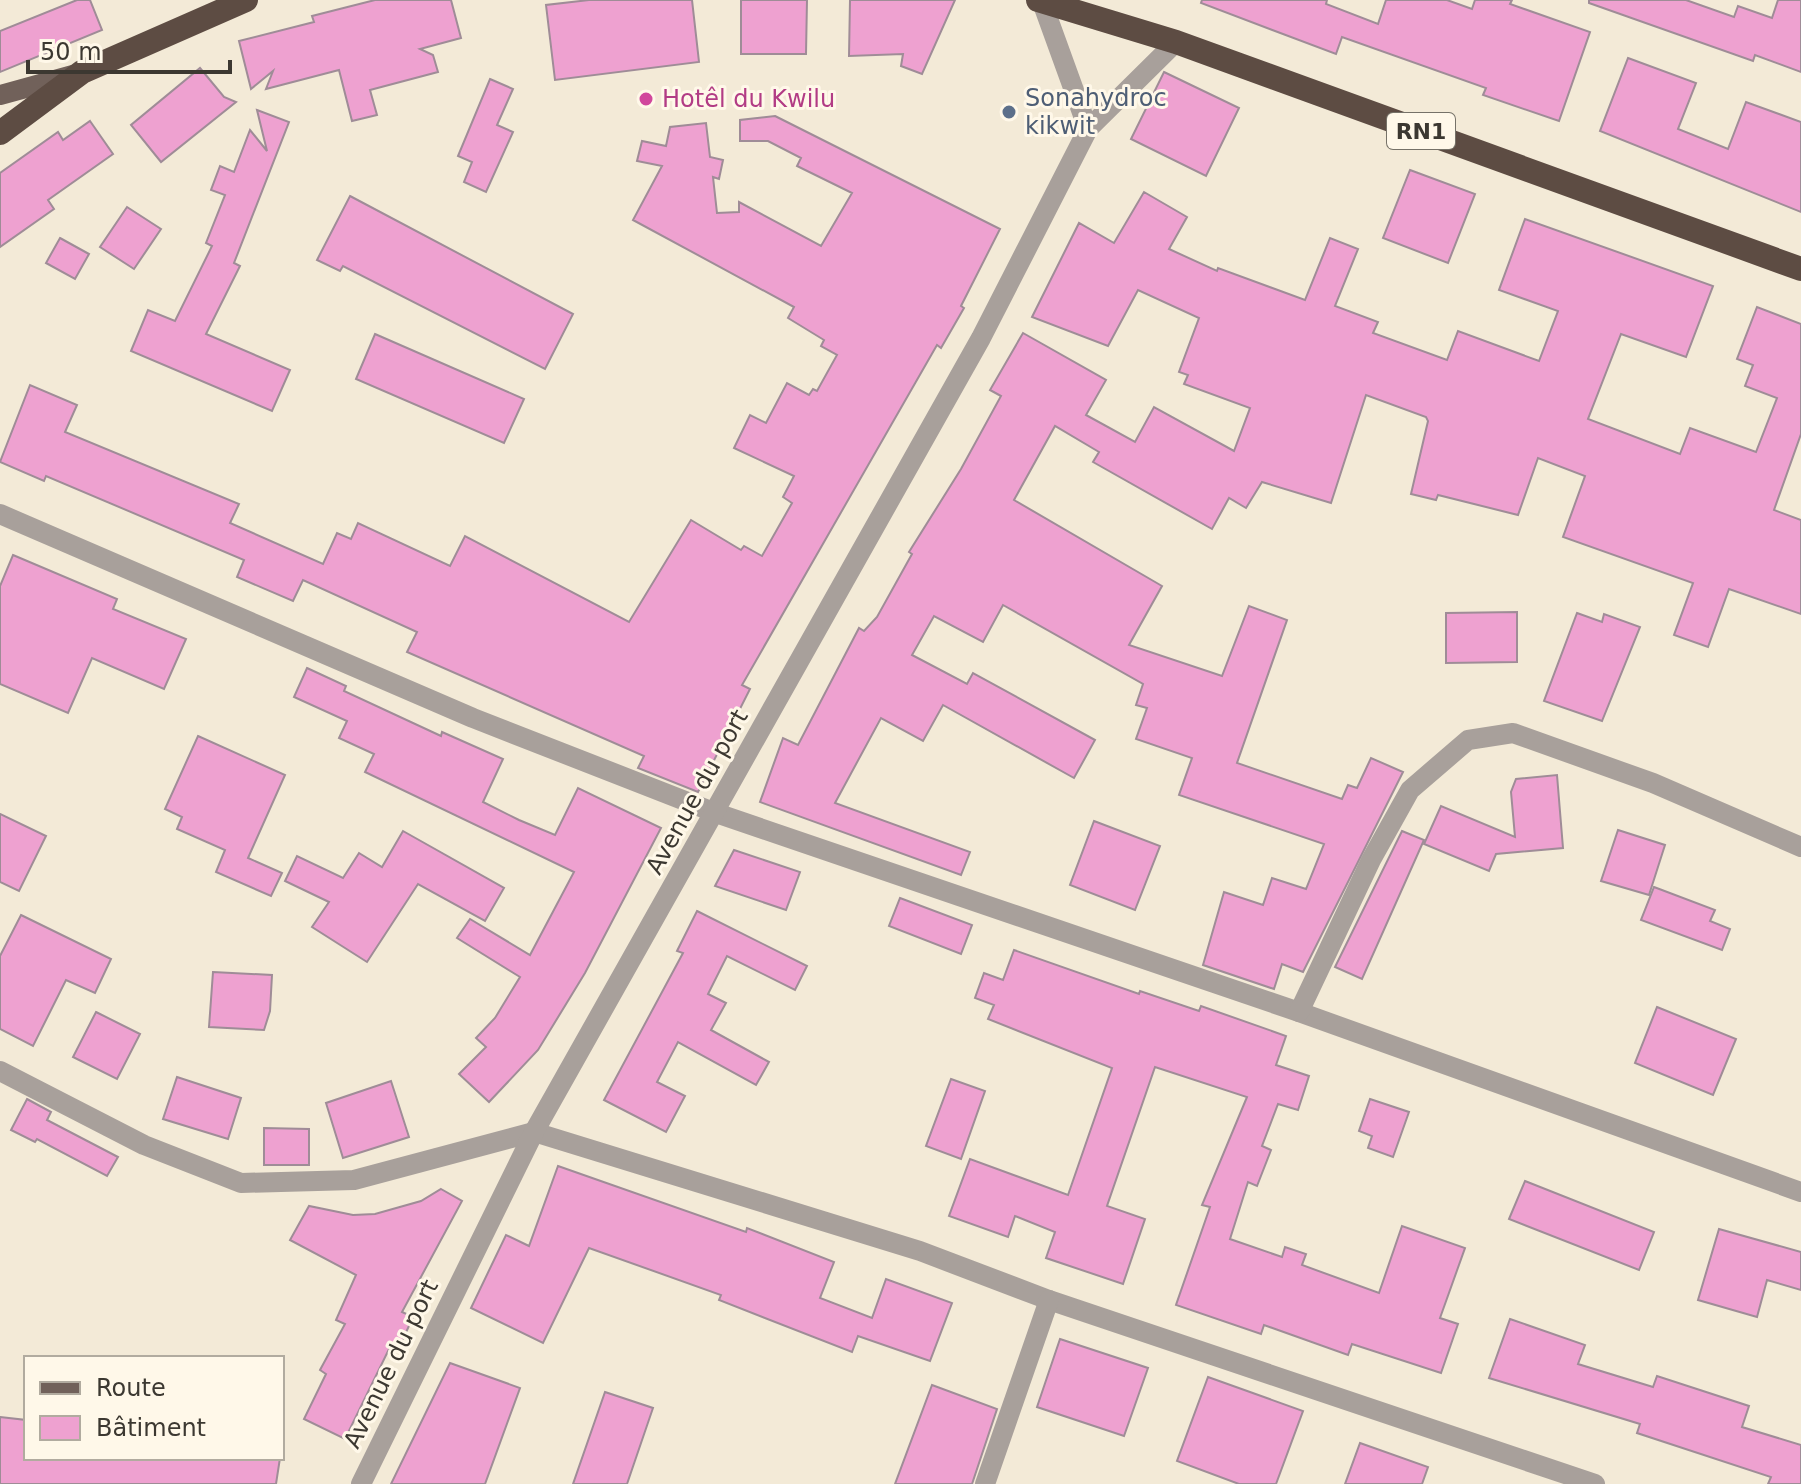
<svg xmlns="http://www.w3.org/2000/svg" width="1801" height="1484" font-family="'DejaVu Sans',sans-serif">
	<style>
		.building { fill: #eea1d0; stroke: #9f8c97; stroke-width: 2 }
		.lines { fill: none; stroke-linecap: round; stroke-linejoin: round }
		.minor { stroke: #a8a09b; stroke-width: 20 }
		.major { stroke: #71615a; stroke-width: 20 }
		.highway { stroke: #5d4c43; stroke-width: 24 }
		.hotel-dot { fill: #d1479c; stroke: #fff8e9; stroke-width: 3 }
		.service-dot { fill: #5c6f8a; stroke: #fff8e9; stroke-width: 3 }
		.labels { text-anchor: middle; stroke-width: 6; stroke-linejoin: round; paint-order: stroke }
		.shield { fill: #fff8e9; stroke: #767268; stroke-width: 2 }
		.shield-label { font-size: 22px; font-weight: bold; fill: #3c3831 }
		.service-label { font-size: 24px; fill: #4e5e75; stroke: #fff8e9; text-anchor: start }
		.hotel-label { font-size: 24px; fill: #b23c85; stroke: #fff8e9; text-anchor: start }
		.street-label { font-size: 24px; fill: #3c3831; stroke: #fff8e9 }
	</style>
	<rect width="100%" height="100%" fill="#f3ead7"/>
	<g class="building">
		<path d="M77,0H90L102,30L0,72V31Z"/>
		<path d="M375,0H451L461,38L420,49L433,55L438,72L370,90L377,115L352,121L339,70L266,89L273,71L251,89L239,41L314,22L312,16Z"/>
		<path d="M589,0H692L699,62L555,80L546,5Z"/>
		<path d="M741,0H807L806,54H741Z"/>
		<path d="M850,0H955L922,74L901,66L903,54L849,56Z"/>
		<path d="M1202,0H1327L1326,4L1378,24L1386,0H1447L1472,9L1475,0H1512L1510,4L1590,32L1559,121L1483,95L1486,88L1342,37L1336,54L1201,3Z"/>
		<path d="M1589,0H1686L1734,17L1738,6L1772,18L1778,0H1801V72L1755,55L1753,61L1589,3Z"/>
		<path d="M1628,58L1696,83L1678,129L1728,149L1746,102L1801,122V212L1600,131Z"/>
		<path d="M200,68L224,97L236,102L161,162L131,125Z"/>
		<path d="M1164,72L1239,108L1206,176L1131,139Z"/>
		<path d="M490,79L513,89L497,125L513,132L486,192L464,182L472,162L458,156Z"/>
		<path d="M257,110L289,122L234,263L240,266L206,334L290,370L272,411L131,351L148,310L175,321L212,246L206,243L225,195L211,190L220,166L234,172L250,130L267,151Z"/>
		<path d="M775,116L1000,229L961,306L964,308L941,348L937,345L742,685L750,689L698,792L638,768L644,756L407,652L417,632L303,580L293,601L237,577L244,560L46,476L44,481L0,462L30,385L77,405L65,432L239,504L230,523L323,564L337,533L351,539L358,523L450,566L465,536L629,622L691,520L741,550L744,546L762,556L792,503L783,497L794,476L734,448L750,415L766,423L787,383L809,395L813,389L817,391L837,355L821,346L824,340L788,318L794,307L633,220L662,166L637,161L642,141L666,146L670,127L706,123L710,157L723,160L719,179L713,177L717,213L739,212V202L821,246L852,193L797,166L801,158L768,141H740V120Z"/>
		<path d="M90,121L113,154L48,200L54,209L0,247V173L58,132L63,140Z"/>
		<path d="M1410,170L1475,194L1448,263L1383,238Z"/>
		<path d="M1144,192L1187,217L1169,249L1217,271L1218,268L1305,300L1330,238L1358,249L1335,306L1378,322L1373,333L1447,360L1458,331L1539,361L1558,311L1499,290L1525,219L1713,286L1686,357L1621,334L1588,419L1680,454L1690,428L1756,452L1777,398L1745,386L1753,365L1737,359L1757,307L1801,324V434L1774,510L1801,520V614L1729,589L1708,647L1674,635L1693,583L1563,537L1585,476L1538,458L1518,515L1438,495L1436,500L1411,494L1428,421L1426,417L1366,395L1331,503L1262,482L1246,508L1229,498L1212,529L1093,462L1099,452L1055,426L1014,500L1162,586L1129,645L1222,676L1249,606L1287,620L1237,763L1342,799L1348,785L1357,788L1371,758L1403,772L1303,972L1282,964L1274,989L1203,965L1224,892L1263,905L1272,878L1306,889L1324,844L1179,795L1192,758L1136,739L1147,708L1136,705L1143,684L1003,605L983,642L934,616L912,655L967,684L973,673L1095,740L1074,778L943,705L923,741L881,718L835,803L970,852L961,875L760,802L783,738L798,745L859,628L864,631L877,617L912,554L909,552L961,469L1001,396L990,390L1023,333L1106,380L1086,415L1135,442L1154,407L1234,451L1250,408L1184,384L1188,375L1179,372L1199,318L1138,290L1108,346L1032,317L1079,223L1114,243Z"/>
		<path d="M350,196L573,314L545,369L343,266L340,271L317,260Z"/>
		<path d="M127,207L161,229L134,269L100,247Z"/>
		<path d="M60,238L89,254L75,279L46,263Z"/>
		<path d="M375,334L524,399L504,443L356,379Z"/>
		<path d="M13,555L117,599L113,609L186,639L164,689L92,658L68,713L0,684V586Z"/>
		<path d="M1517,612V662L1446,663V613Z"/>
		<path d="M1577,613L1602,622L1604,614L1640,627L1602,721L1544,701Z"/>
		<path d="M307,668L346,686L344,691L441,736L442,732L503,759L483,802L519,820L555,835L578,788L661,828L585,973L538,1050L489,1102L459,1074L486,1047L476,1038L495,1018L520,977L457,938L470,919L530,955L574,872L365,772L374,754L339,738L347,721L294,697Z"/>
		<path d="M198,736L285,775L248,858L282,873L271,896L216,872L225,850L177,829L182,817L165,809Z"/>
		<path d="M1557,775L1563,848L1496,854L1489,871L1424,844L1441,806L1515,837L1511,792L1516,779Z"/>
		<path d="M0,814L46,836L19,891L0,882Z"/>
		<path d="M1094,821L1160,846L1135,910L1070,885Z"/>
		<path d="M1618,830L1665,845L1649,895L1601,881Z"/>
		<path d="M403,831L504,888L485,921L418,884L367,962L312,927L329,902L285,881L297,856L343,878L359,853L382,867Z"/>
		<path d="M1402,831L1424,840L1362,979L1335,967Z"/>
		<path d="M734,850L800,872L786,910L715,886Z"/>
		<path d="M1654,887L1715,910L1710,921L1730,929L1722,950L1641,920Z"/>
		<path d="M900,898L972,925L961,954L889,926Z"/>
		<path d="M697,911L807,966L795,990L727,956L708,994L726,1003L711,1030L769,1062L756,1085L678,1042L657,1082L685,1096L666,1132L604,1100L683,953L677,951Z"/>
		<path d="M21,915L111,959L95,993L66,980L33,1046L0,1029V956Z"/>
		<path d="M1014,950L1139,994L1140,991L1199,1011L1201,1006L1286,1036L1276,1065L1309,1076L1298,1110L1278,1104L1262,1146L1271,1150L1257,1186L1248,1182L1230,1239L1282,1257L1285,1247L1306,1254L1302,1265L1379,1293L1402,1226L1465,1248L1440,1318L1458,1324L1441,1373L1352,1344L1348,1355L1264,1325L1261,1334L1176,1305L1210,1207L1202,1205L1247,1097L1155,1067L1107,1206L1145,1219L1123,1284L1046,1258L1055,1232L1015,1216L1008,1237L949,1216L970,1159L1068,1195L1112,1068L988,1019L994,1005L975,998L984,973L1003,980Z"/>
		<path d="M213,972L272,975L270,1011L264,1030L209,1027Z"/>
		<path d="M1657,1007L1736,1039L1713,1095L1635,1063Z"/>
		<path d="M96,1012L140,1034L117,1079L73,1057Z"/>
		<path d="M177,1077L241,1098L228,1139L163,1119Z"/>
		<path d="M951,1079L985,1091L961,1159L926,1146Z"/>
		<path d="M391,1081L409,1137L343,1158L326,1103Z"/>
		<path d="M27,1099L51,1112L47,1120L118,1157L107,1176L37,1139L35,1142L11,1130Z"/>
		<path d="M1370,1099L1409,1112L1393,1157L1368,1148L1372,1136L1359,1131Z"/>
		<path d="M264,1128L309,1129V1165H264Z"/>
		<path d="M558,1166L746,1232L747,1228L834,1262L820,1298L872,1318L886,1279L952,1303L930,1361L858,1336L852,1352L719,1300L721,1295L589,1248L543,1343L471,1308L506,1235L529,1246Z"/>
		<path d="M1525,1181L1654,1232L1639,1270L1509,1219Z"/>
		<path d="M441,1189L462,1201L402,1312L413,1317L399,1348L391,1345L345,1439L304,1419L326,1374L320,1370L345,1324L336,1320L356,1275L290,1240L309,1206L353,1215L375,1214L421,1201Z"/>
		<path d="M1719,1229L1801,1252V1290L1767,1280L1757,1317L1698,1300Z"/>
		<path d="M1510,1319L1585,1345L1578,1364L1653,1387L1657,1376L1749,1406L1742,1427L1801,1445V1484H1768L1771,1477L1637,1433L1640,1424L1489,1378Z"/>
		<path d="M1060,1339L1148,1368L1124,1436L1037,1407Z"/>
		<path d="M450,1363L520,1388L485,1484H391Z"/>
		<path d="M1208,1377L1303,1411L1276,1484H1239L1177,1461Z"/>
		<path d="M932,1385L997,1409L972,1484H895Z"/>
		<path d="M605,1392L653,1408L627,1484H573Z"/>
		<path d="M0,1417L26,1420V1458H280L276,1484H0Z"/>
		<path d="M1360,1443L1428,1467L1422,1484H1345Z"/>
	</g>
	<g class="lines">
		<g class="minor">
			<path d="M1042,2L1088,129"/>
			<path d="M0,514L473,718L716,813L1299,1012L1801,1192"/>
			<path d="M1299,1012L1371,860L1410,790L1468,740L1513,733L1653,783L1801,847"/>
			<path d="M0,1071L144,1145L241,1183L354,1180L534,1132L920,1251L1049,1300L1595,1484"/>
			<path d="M361,1484L534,1132L981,338L1088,129L1176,42"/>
			<path d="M985,1484L1049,1300"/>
		</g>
		<path class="major" d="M0,95L73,75"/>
		<g class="highway">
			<path d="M1038,0L1176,42L1801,269"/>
			<path d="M0,133L82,72L246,0"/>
		</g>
	</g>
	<circle class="hotel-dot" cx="646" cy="99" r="8"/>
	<circle class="service-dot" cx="1009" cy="112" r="8"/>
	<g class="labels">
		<rect class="shield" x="1387" y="113" width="68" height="36" rx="6"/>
		<g class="shield-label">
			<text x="1421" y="139">RN1</text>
		</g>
		<g class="service-label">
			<text x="1025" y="106">Sonahydroc<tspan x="1025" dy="28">kikwit</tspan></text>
		</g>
		<g class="hotel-label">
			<text x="662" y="107">Hotêl du Kwilu</text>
		</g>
		<g class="street-label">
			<text transform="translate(697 792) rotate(-61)" y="8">Avenue du port</text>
			<text transform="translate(391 1364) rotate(-64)" y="8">Avenue du port</text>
		</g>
	</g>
	<rect x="24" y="1356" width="260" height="104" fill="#fff8e9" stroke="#b1ab9f" stroke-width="2"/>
	<rect x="40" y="1382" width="40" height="12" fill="#71615a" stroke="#b1ab9f" stroke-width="2"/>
	<text x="96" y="1396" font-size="24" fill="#3c3831">Route</text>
	<rect x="40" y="1416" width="40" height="24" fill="#eea1d0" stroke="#b1ab9f" stroke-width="2"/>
	<text x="96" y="1436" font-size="24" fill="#3c3831">Bâtiment</text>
	<path d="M28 60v12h202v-12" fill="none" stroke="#3c3831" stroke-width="4"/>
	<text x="40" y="60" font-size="24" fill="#3c3831" stroke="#fff8e9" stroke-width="6" paint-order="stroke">50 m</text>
</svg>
